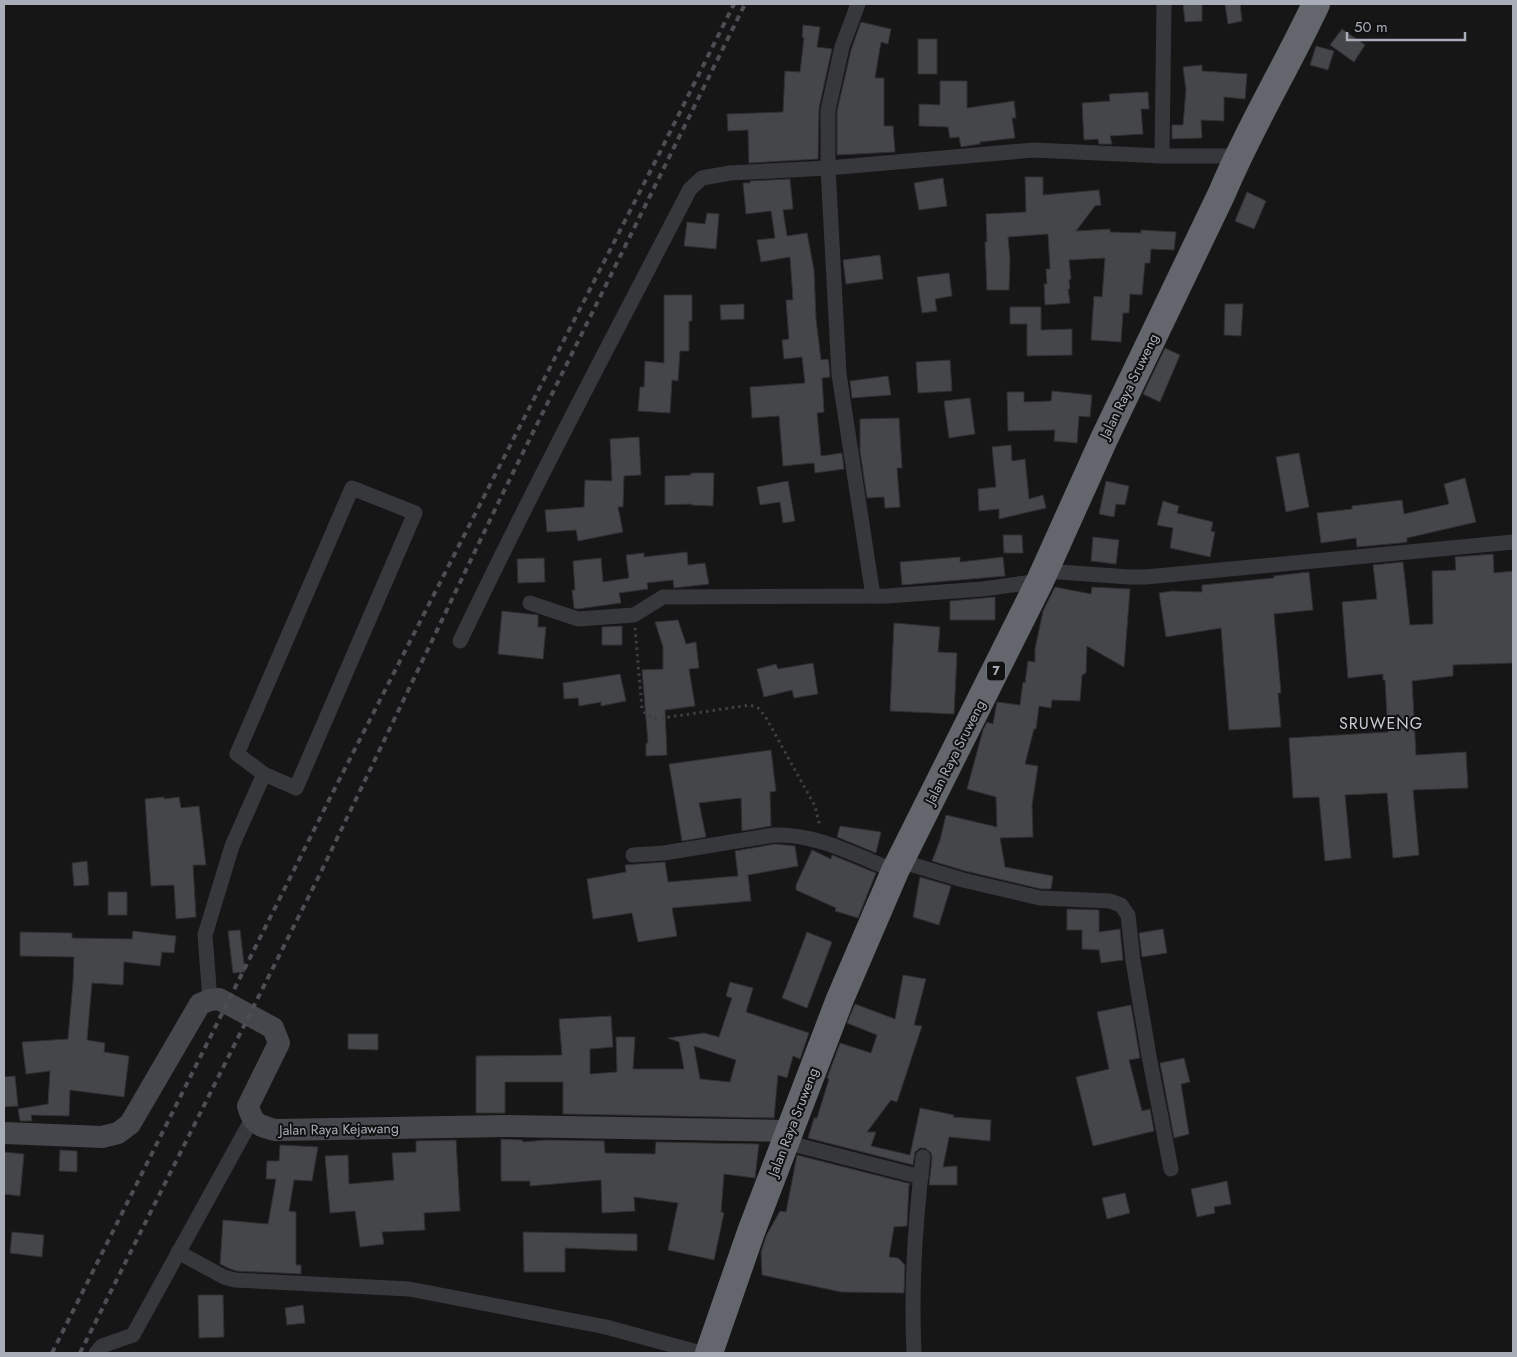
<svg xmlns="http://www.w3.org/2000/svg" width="1517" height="1357" font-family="Jost,sans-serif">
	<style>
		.building { fill: #45464a; stroke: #303033; fill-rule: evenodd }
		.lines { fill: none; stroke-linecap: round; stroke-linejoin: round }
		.path { stroke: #3d3f43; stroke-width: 3; stroke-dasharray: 2.5 4; stroke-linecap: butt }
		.street { stroke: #37383c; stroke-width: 15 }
		.secondary { stroke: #45474c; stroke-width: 22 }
		.highway { stroke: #63666d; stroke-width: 28 }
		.rail { stroke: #4c4e53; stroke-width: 4; stroke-dasharray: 6 5; stroke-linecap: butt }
		.labels { text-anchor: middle; stroke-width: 4; stroke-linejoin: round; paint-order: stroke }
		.shield { fill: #111112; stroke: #7b7e86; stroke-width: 1 }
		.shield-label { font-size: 12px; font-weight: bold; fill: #a8adb7 }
		.street-label { font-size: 14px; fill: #a8adb7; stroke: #111112 }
		.quarter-label { font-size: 16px; letter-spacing: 1px; fill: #c9ccd3; stroke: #111112 }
	</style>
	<rect width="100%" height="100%" fill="#161617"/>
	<g class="building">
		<path d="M1183,4H1202V21L1185,22Z"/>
		<path d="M1225,4H1240L1242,21L1228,24Z"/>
		<path d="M861,22L891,29L888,44L881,42L875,78H884V126H893L895,152L837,155V111L851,50Z"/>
		<path d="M803,25L820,27L817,47L832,49L819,108L818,159L749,163L748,130L728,131L727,114L783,112L785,71L800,72L804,38L802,37Z"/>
		<path d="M1342,29L1365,45L1354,62L1330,45Z"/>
		<rect x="918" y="39" width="19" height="35"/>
		<path d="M1316,46L1334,51L1328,70L1310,65Z"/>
		<path d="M1202,65V71L1247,74L1245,99L1224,97V121L1201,120L1202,138L1172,139V125H1183L1186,90L1183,67Z"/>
		<path d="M940,81H967V108L1014,101L1016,118H1012L1015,138L980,142V144L961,147L959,137L950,138L948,127L919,126V104L940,105Z"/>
		<path d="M1148,92L1149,109H1141L1143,134L1110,136L1112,144H1099L1098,139L1084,140L1082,103L1110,101L1109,94Z"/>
		<path d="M1025,177H1043V195L1099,190L1101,205L1095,206L1076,231L1110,229V232L1141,233V230L1176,232L1174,250L1151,249L1150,263H1145L1142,295L1130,294L1129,313H1123L1121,342L1091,340L1094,296L1102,297L1105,258L1069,260L1071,279L1069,280L1070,289H1068L1070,303L1045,305L1044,284H1047L1046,269H1050L1048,234L1008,237L1010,260L1009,290H987L985,242H987L986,214L1026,212Z"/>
		<path d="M943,178L947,206L919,210L914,183Z"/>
		<path d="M790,179L793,209L783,210L787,236L807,233L814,270L816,319L821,360L828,359L829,364L830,377L822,378L824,412L817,413L821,456L842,453L844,469L815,473L814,463L783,466L779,416L752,418L750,387L805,383L802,357L784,359L782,340L789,339L786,300H793L790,257L761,262L757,240L775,238L771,211L746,214L743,183H750V181Z"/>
		<path d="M1247,192L1266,201L1254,229L1235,221Z"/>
		<path d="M707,213L719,214L716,249L684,246L687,222L705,224Z"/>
		<path d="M880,255L883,279L846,284L843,260Z"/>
		<path d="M949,273L952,296L935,299L937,311L922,313L917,277Z"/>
		<path d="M664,295H692V321H689V351H680L678,381L672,380L670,413L638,411L640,387H644L645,361L664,363Z"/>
		<path d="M744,304V319L721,320L720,305Z"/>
		<path d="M1225,304H1243L1241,336L1224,335Z"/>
		<path d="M1010,307H1041V330L1072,329V355L1027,356V324H1010Z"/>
		<path d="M1165,348L1180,355L1160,402L1143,394Z"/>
		<path d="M950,360L952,391L918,393L916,362Z"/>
		<path d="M888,376L891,395L852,398L850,381Z"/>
		<path d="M1052,391L1092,395L1090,417L1079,416L1077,443L1054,441L1055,430L1008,431L1007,392H1024V402L1051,401Z"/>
		<path d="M970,398L975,434L949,438L944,401Z"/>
		<path d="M899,418L902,468H897L900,507L885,508L884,497L867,498L860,451V419Z"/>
		<path d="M639,437L641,475L624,476L623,507H618L623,532L578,541L576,530L547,532L545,510L584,507L585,480L612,481L610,439Z"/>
		<path d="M1011,445L1012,461L1025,459L1029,499L1043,495L1046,508L999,519V509L979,511L978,489L996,487L992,447Z"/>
		<path d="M1299,453L1309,507L1286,512L1276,457Z"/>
		<path d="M691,473H714L713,506L691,505V504L665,505V476L691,475Z"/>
		<path d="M1465,478L1476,522L1407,538V542L1400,543L1357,547L1356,538L1321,543L1317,513L1352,509V506L1402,500L1404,514L1449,504L1444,484Z"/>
		<path d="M788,481L795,521L783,523L780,502L760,505L757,487Z"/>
		<path d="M1106,481L1129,486L1125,505L1116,504L1114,517L1099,514Z"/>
		<path d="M1163,501L1179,506L1177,513L1213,522L1211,531L1215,532L1210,557L1170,548L1173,528L1157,525Z"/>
		<path d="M1003,535H1022L1023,553H1004Z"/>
		<path d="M1093,537L1119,540L1116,564L1091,561Z"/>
		<path d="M687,552L688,565L705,563L709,584L674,588L673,580L647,583L648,589L619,593L621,603L577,609L574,608L572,590H575L573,561L601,558L603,582L629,578L626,555L644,553V557Z"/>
		<path d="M1493,554L1494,573L1513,571V663L1453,665V676L1412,681L1416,755L1466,752L1468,788L1413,790L1419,855L1393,858L1387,793L1345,795L1351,858L1325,861L1319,797L1293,798L1289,738L1388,732L1385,680H1383V674L1348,678L1342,602L1377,599L1373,565L1403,562L1410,625L1433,624L1432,571L1456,570L1455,557Z"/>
		<path d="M960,557V562L1003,557L1005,576L902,585L900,562Z"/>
		<path d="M544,558L545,582L518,583L517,559Z"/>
		<path d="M1309,572L1313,610L1274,614L1281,693H1278L1281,727L1229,730L1221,628L1166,637L1159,593L1172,591L1202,592V585L1274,578V576Z"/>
		<path d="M1055,587L1091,594L1092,587L1130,589L1124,667L1087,646L1086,673L1082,675L1080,701L1052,700L1051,708L1039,706L1036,729H1034L1025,764L1038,766L1032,805L1033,837L1000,838L1005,867L1053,876L1051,889H1041L965,871L932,861L940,840L946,815L997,827L996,797L967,789L983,730L987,722L993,724L997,702L1020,705L1023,682L1025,683L1028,661L1035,662V649L1043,611Z"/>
		<path d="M995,597V620H950V601Z"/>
		<path d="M502,611L538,615V627H546L543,659L498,654Z"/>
		<path d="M678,620L686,644L696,642L699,668L689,669L695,706L665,710L667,755L646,756V743H648L642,670L663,669V647L655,622Z"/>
		<path d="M894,623L940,627L938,652L957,653L954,714L890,711Z"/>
		<path d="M622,626V645H602V627Z"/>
		<path d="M813,663L818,694L794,698L792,690L764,697L757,669L776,664L778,669Z"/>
		<path d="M620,674L626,701L601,706V702L579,706L578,698L564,699L563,683Z"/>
		<path d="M771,750L776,791L770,792L771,826L742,831L741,798L699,803L706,837L682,841L669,764Z"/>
		<path d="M164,797V799L179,797L181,808L199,806L206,865H193L196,917L176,919L174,885L151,886L145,799Z"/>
		<path d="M840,826L881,832L876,853L837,837Z"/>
		<path d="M775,844L795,846L798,866L748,875L751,901L672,908L677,936L638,942L632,913L593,919L587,879L626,872L625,865L665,862L668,882L738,876L735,851Z"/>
		<path d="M812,850L831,859L832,855L876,873L858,918L835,911L836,908L796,890V885Z"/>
		<path d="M87,861L89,885L74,886L72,863Z"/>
		<path d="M920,877L951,886L939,925L913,917Z"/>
		<rect x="108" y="892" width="19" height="23"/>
		<path d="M1067,909L1099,910V932L1120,929L1123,960L1101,963L1099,950L1082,949V930H1067Z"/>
		<path d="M1163,929L1167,953L1142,957L1139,933Z"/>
		<path d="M240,930L245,972L233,973L228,931Z"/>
		<path d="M133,931L176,936L174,953L162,952L160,966L124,962L123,985L92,983L87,1040L105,1043L104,1052L129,1056L124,1097L70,1090L69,1116L31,1115L32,1121H20L18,1109L48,1104L50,1071L26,1074L22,1042L68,1039L73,982L74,957L20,956V932L72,933V938L132,939Z"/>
		<path d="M807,932L832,942L807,1008L782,998Z"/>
		<path d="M903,975L926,979L914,1025L922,1026L897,1102L891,1100L867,1132H876L871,1146L910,1155L920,1108L954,1115L953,1117L991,1120L990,1141L949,1137L943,1167L957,1166V1185H929L932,1158L931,1153L925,1148H920L915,1152L913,1165L808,1138L814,1118H817L829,1079L827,1078L840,1043L871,1053L877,1035L847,1023L855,1004L895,1019Z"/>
		<path d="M730,982L753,988L746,1012L809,1033L800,1059L793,1056L787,1078L778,1075L774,1118L563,1114V1082H505V1113H476V1056L562,1055L559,1019L611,1016L613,1047L590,1049V1074L617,1072L616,1037H635L633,1069H684L679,1042L668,1038L704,1033L719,1037L732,998L726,996ZM694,1046L736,1060L730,1082L700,1079Z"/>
		<path d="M1131,1005L1140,1058L1129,1060L1142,1111L1150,1109L1154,1131L1093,1146L1076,1077L1109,1069L1097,1012Z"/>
		<path d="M348,1034H378V1050L348,1049Z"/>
		<path d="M1184,1058L1190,1082L1181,1084L1189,1134L1174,1138L1160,1063Z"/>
		<path d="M15,1076L18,1106L4,1107V1077Z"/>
		<path d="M501,1139L522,1140L523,1142L546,1140L604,1141L605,1153L655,1154L656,1142L759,1144L755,1178L724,1174L721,1212L724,1213L714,1260L668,1250L678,1203L634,1197L635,1211L602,1213L601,1180L530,1186V1181H501Z"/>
		<path d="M456,1140L460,1211L424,1213L425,1230L382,1232L384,1244L360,1247L355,1211L330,1213L325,1156L348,1155L349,1184L394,1180L392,1153L416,1152V1141Z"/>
		<path d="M280,1145L318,1147L312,1181L294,1180L289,1211L296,1212V1265H301V1274L236,1271L228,1268L220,1264L223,1220L268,1224L276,1179H266L267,1161H279Z"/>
		<path d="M60,1150L77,1151V1172L59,1171Z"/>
		<path d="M4,1152L24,1154L20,1196L4,1194Z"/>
		<path d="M797,1155L911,1184L909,1185L907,1226L894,1227L889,1257L898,1258L905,1265L904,1293L841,1292L762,1275L761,1252L766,1236L780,1211L786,1212Z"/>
		<path d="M1227,1181L1231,1204L1214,1207L1215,1213L1197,1217L1191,1189Z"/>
		<path d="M1125,1193L1130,1213L1107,1219L1102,1198Z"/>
		<path d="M12,1232L44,1235L42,1257L10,1253Z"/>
		<path d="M523,1232L637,1234V1251L565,1248V1272H524Z"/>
		<path d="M198,1295H223L224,1337L199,1338Z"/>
		<path d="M303,1305L305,1323L287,1325L285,1308Z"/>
	</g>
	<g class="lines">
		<path class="path" d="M635,628L642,709L646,714L656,719L750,705L758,708L765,716L815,806L820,827"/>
		<g class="street">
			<path d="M858,4L842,47L828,110V168L839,374L873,596"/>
			<path d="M1162,156L1164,4"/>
			<path d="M352,488L415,513L296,788L264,774L237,754Z"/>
			<path d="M1045,571L1129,577H1146L1513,542"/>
			<path d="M530,603L578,619L634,615L663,597L887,596L983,589L1040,581"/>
			<path d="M460,641C533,488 612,339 690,189L702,178L730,173L828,168L1034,150L1162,156H1237"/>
			<path d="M633,855L664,853L774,835C816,833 857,856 895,871"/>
			<path d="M900,861L963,880L1040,898L1110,901L1121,905L1128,915L1133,961L1149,1056L1171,1169"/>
			<path d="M210,1000L205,935L232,846L264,774"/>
			<path d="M785,1142L921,1177"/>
			<path d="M178,1252L224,1277L235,1280L409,1289L606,1327L701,1353"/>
			<path d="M96,1353L102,1346L133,1335L252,1119"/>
			<path d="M914,1353C911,1288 915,1222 923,1157"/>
		</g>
		<path class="secondary" d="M4,1133L102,1137L118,1133L130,1124L200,1004L210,1000L219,999L273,1028L279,1043L248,1106C253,1124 257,1125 275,1130L505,1126L790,1131"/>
		<path class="highway" d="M709,1353L751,1232L840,999L895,871L1040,581L1104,439L1222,193C1249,128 1286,68 1316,4"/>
		<g class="rail">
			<path d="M52,1353L333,792L655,162L734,4"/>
			<path d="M80,1353L320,874L502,495L745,4"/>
		</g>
	</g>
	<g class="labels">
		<rect class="shield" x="987" y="661.5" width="18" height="19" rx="4"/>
		<g class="shield-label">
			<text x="996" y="675">7</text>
		</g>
		<g class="street-label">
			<text transform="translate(1129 386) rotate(-64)" y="5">Jalan Raya Sruweng</text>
			<text transform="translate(955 752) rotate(-63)" y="5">Jalan Raya Sruweng</text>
			<text transform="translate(793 1122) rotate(-69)" y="5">Jalan Raya Sruweng</text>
			<text transform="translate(339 1129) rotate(-1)" y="5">Jalan Raya Kejawang</text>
		</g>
		<g class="quarter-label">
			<text x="1381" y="729">SRUWENG</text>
		</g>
	</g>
	<rect width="1517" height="1357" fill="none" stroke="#a8adb7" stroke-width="10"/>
	<path d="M1347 32v8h118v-8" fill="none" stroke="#a8adb7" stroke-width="2.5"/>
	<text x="1354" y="32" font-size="15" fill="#a8adb7" stroke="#111112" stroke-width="4" paint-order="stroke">50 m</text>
</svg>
